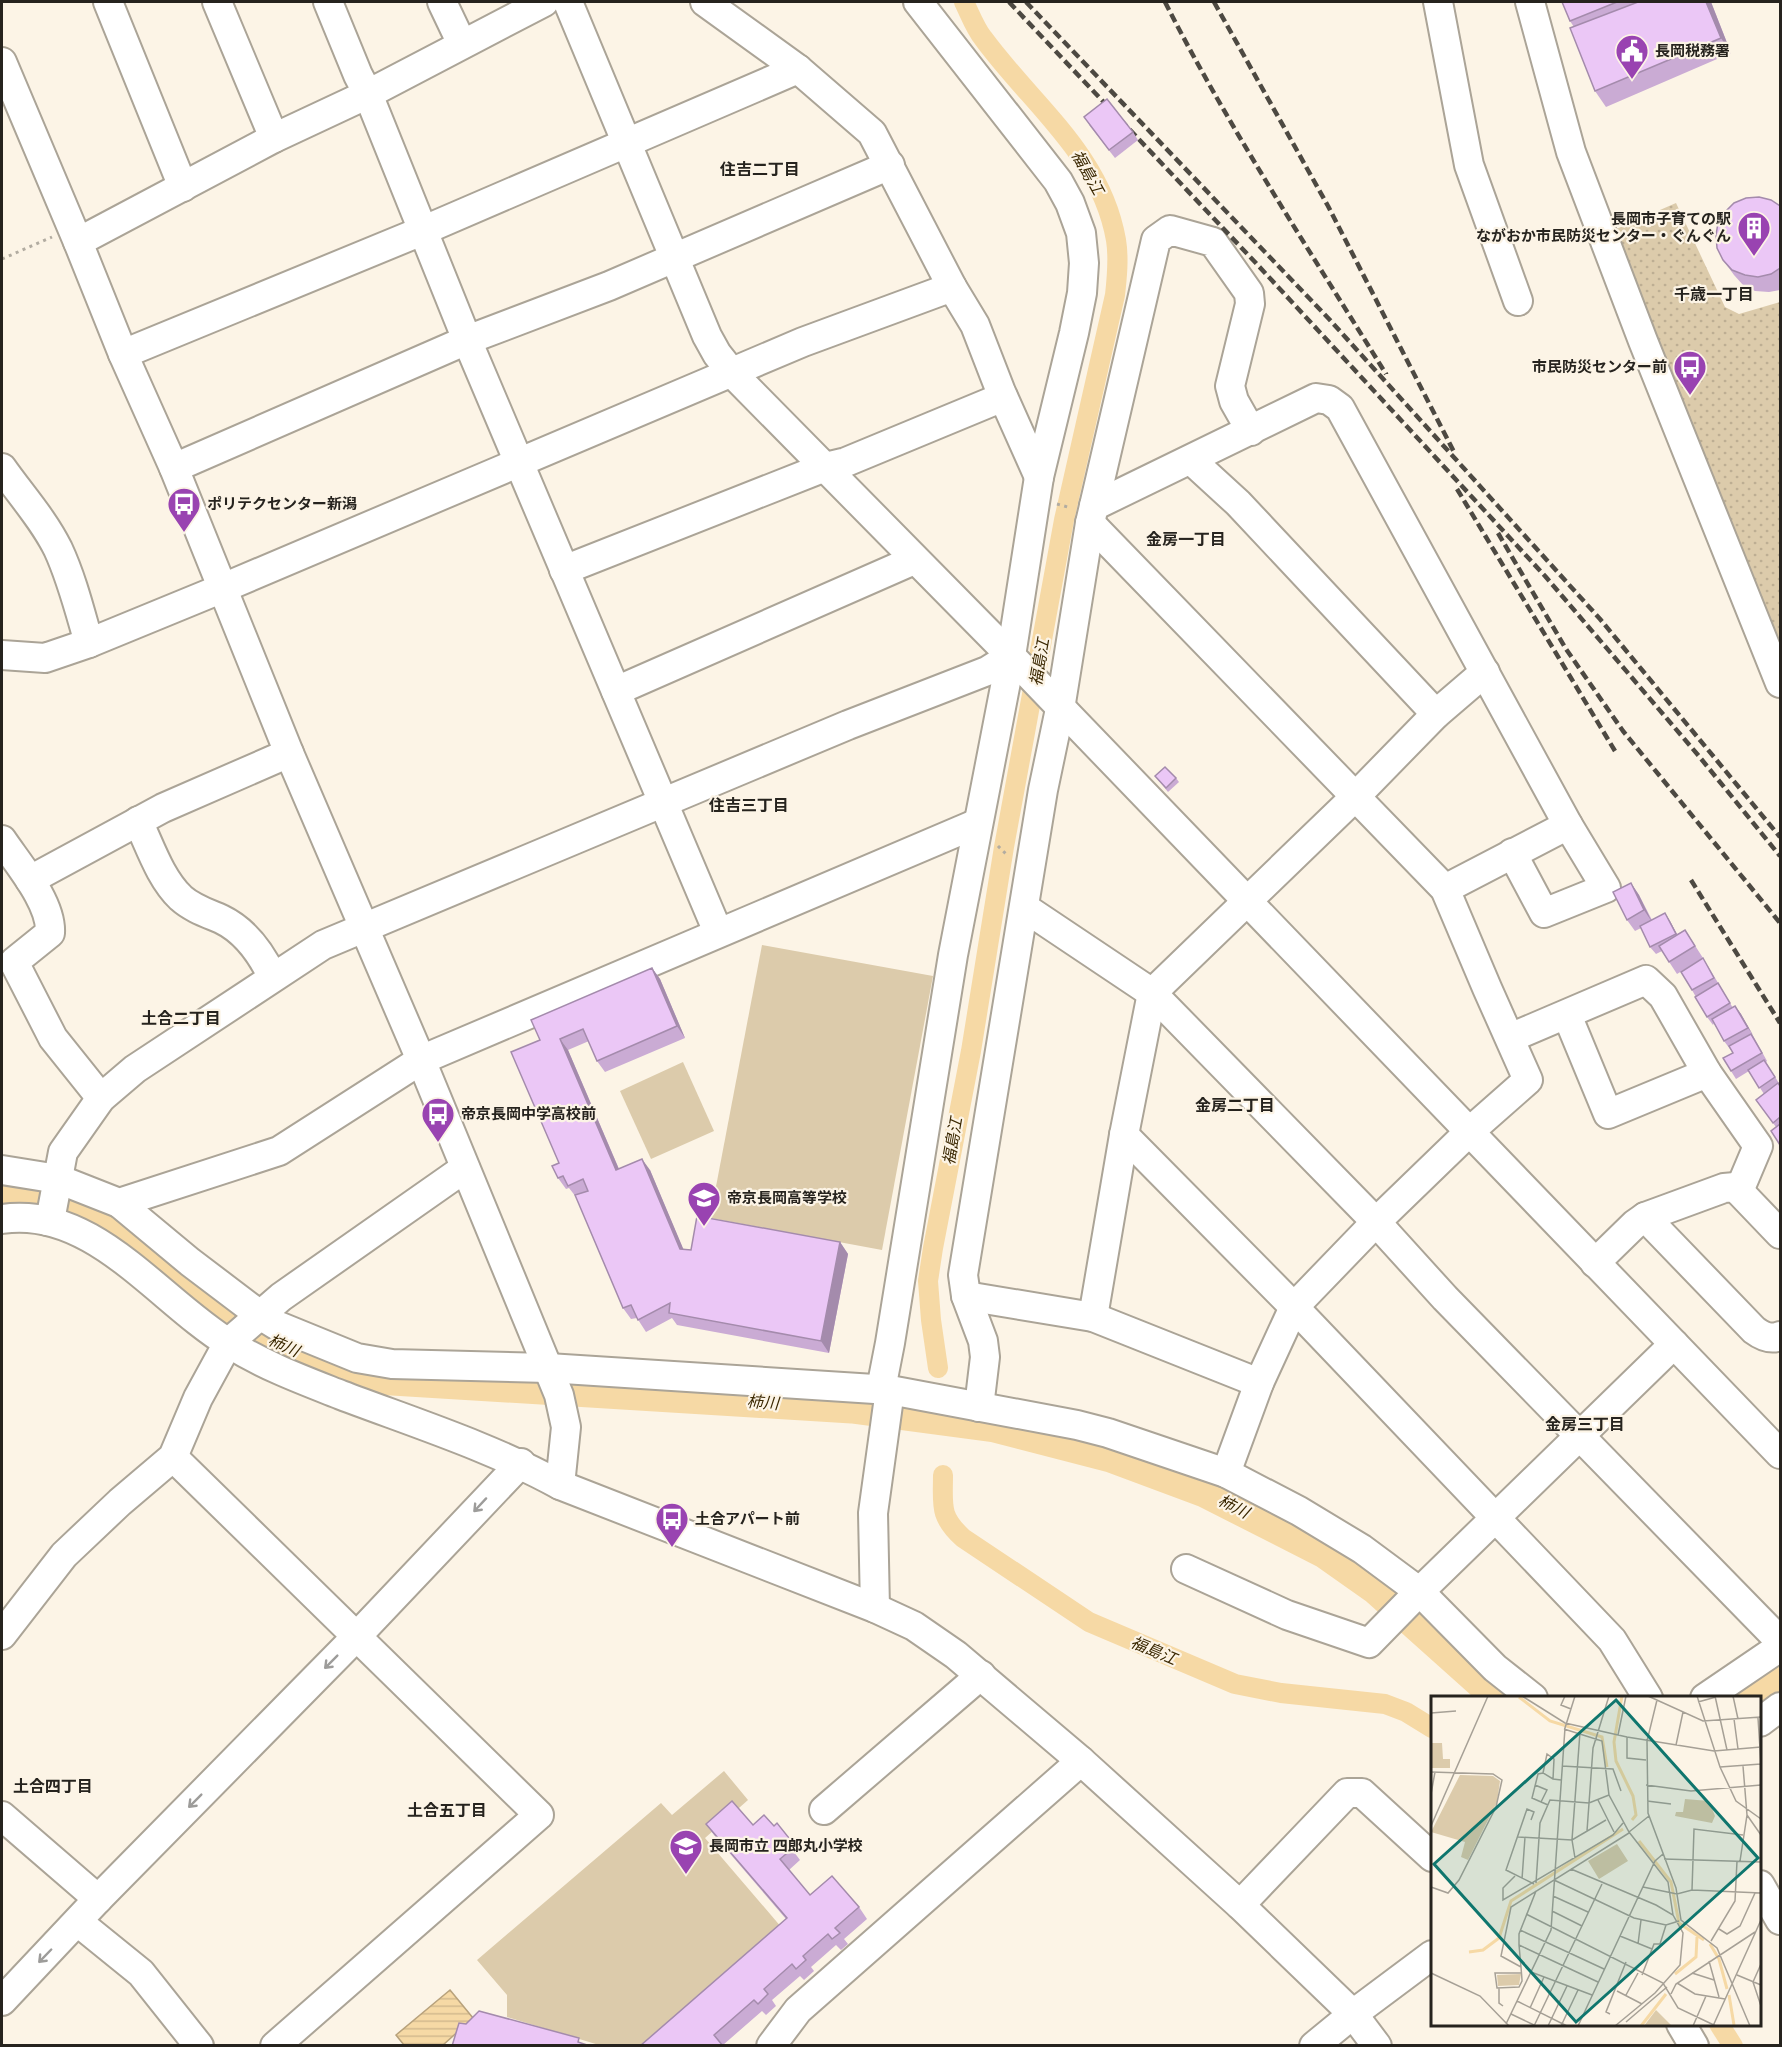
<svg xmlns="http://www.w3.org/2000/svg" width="1782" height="2047" font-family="Roboto,'Noto Sans JP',sans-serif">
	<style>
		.park { fill: url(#park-dots) }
		.pitch { fill: #dccbab }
		.water { fill: url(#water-rules); stroke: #b8a27c; stroke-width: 1.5 }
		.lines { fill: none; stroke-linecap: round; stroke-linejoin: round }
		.canal { stroke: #f6d9a5; stroke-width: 20 }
		.river { stroke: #f6d9a5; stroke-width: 33 }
		.minor-casing { stroke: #aba497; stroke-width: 32 }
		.path { stroke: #b2aca1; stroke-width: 3; stroke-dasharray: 3 4.5; stroke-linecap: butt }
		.minor { stroke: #fff; stroke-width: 28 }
		.rail { stroke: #4d4942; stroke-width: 4.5; stroke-dasharray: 9 4.5; stroke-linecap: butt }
		.wall { fill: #caabd4 }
		.shaded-wall { fill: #a48bac }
		.building { fill: #ebc7f6; stroke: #a48bac; stroke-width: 1.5 }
		.oneway { stroke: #9d9c9a }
		.labels { text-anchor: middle; stroke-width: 4.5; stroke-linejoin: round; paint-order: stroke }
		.poi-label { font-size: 15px; font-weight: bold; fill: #26231e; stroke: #fcf4e6; text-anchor: start }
		.neighbourhood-label { font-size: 16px; font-weight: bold; fill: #26231e; stroke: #fcf4e6 }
		.water-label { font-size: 16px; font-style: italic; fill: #3a2700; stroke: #fcf4e6 }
		.inset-river { fill: none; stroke: #f6d9a5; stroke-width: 3 }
		.inset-road { fill: none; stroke: #a6a096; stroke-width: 1.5 }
		.view { fill: #0f766e; fill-opacity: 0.15; stroke: #0f766e; stroke-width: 3 }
		.inset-edge { fill: none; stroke: #26231e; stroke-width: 3 }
	</style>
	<defs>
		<pattern id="park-dots" width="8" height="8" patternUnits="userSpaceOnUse" patternTransform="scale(1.5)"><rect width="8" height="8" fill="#dccbab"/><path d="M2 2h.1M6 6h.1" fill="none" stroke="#bdae93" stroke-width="1.8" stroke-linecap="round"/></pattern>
		<pattern id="water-rules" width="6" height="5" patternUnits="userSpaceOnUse" patternTransform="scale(1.5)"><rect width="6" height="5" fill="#f6d9a5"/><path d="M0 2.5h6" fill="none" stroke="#d3ba8e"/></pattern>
	</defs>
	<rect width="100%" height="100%" fill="#fcf4e6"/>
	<path class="park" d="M1676,203L1725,307L1739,314L1780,302V665L1614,230Z"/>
	<g class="pitch">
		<path d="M762,945L933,976L882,1250L710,1218Z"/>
		<path d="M683,1062L714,1131L651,1159L620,1091Z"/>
		<path d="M724,1771L748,1800L705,1838L782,1928L649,2045H599L507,2017V1995L477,1960L661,1803L672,1815Z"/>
	</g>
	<path class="water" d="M450,1990L473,2018L443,2045H404L396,2035Z"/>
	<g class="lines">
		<g class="canal">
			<path d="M938,1368L931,1320L928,1281L933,1248L971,1051L1004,847L1064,520L1115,295C1117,277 1119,258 1116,240C1101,154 1032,105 983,38C975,28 970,14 964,2"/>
			<path d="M943,1475C943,1506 939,1516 963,1538L1089,1622L1235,1684L1281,1693L1385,1704L1406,1712L1432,1728"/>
			<path d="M1719,2024L1733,2046"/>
		</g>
		<g class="river">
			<path d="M2,1190C45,1192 91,1204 126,1231C172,1264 212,1306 260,1335C296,1357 335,1369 376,1378L852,1407L995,1426L1111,1456L1205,1491L1325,1552L1376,1588L1499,1698"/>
			<path d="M1747,1698L1780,1673"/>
		</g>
		<defs>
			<g id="minor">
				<path d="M108,2L183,187"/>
				<path d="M217,2L274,138"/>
				<path d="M328,2L358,75L368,94L467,340L718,932"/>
				<path d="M442,2L462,44"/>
				<path d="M568,2L707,336L717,354L732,373L1011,656L1780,1454"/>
				<path d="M705,2L798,69L872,133L952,287L975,325L1001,392L1039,477"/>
				<path d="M1438,2L1469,165L1518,301"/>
				<path d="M1530,2L1571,152L1643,341L1780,683"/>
				<path d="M2,62L78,242L123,354L174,468L289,753L421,1060L559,1395L566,1427L560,1485"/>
				<path d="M78,242L274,138L368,94L544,2"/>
				<path d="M123,354L422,231L798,69"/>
				<path d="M1191,460L1238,503L1436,714"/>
				<path d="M2,468C21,495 43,519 58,549C72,579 80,612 89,643"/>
				<path d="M174,468L467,340L609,286L890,165"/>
				<path d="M1094,506L1316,398L1329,400L1340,408L1568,825L1606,888L1544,913L1512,853"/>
				<path d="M1090,523L1445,889L1487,988L1528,1080L1469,1132L1376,1222L1294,1307L1259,1383L1226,1473"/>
				<path d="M564,570L825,467L846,462L1003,397"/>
				<path d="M2,655L45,658L89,643L223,588L803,342L952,287"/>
				<path d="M616,691L914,560"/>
				<path d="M138,821C150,846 160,878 181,898C192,908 207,913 221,919C246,931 261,953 272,976"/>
				<path d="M2,840C18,864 52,903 50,933L14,962L53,1038L101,1098"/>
				<path d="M30,880L163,808L289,753"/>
				<path d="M1445,889L1568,825"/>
				<path d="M1025,908L1152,993L1376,1222L1445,1298L1780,1641"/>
				<path d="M1567,1015L1608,1114L1707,1073"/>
				<path d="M1510,1038L1646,980L1663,996L1707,1073L1758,1146L1739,1191"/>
				<path d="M1124,1135L1294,1307L1612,1640L1648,1698"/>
				<path d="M2,1170L58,1179L119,1203L279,1151L421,1060L978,823"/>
				<path d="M119,1203L190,1262L260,1315L276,1325L357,1358L392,1364L548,1368L890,1390L1077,1425L1108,1433L1226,1473L1299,1511L1362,1549L1420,1592L1495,1668L1533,1698"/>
				<path d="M1645,1217L1754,1330C1762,1336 1770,1340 1780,1336"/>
				<path d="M2,1219C93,1205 159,1301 230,1344C265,1366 303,1380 341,1395C415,1423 491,1447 560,1485L875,1608L914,1626L956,1655L1081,1761L1240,1905L1353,2014L1377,2046"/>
				<path d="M47,1221L52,1210L63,1152L101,1098L135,1069L323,945L848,725L987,671L1011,656"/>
				<path d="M1595,1263L1635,1224L1645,1217L1724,1188L1735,1187L1780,1234"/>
				<path d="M966,1296L1093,1317L1259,1383"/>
				<path d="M1093,1317L1124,1135L1152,993L1356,796L1436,714L1485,672"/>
				<path d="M881,1389L890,1343L953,955L1011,656L1039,477L1074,333L1082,293L1084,263L1081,233L1070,203L1058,181L918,2"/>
				<path d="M979,1407L985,1357L983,1341L966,1296L963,1275L1043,790L1060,709L1090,523L1156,240L1170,230L1213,242L1249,293L1250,304L1230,386L1234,401L1251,431"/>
				<path d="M173,1457L539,1815L275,2046"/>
				<path d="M1186,1569L1287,1615L1369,1643L1414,1597L1674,1344"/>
				<path d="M875,1608L873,1513L890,1390"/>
				<path d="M2,1635L64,1555L120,1502L173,1457L198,1398L228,1343L281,1297L465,1168"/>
				<path d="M1705,1698L1780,1647"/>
				<path d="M1760,1722L1780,1707"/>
				<path d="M824,1810L981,1675"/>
				<path d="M2,1816L98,1899"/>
				<path d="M1760,1885L1780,1920"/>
				<path d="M1240,1905L1347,1793H1362L1432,1857"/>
				<path d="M78,1922L141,1973L199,2046"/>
				<path d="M2,2001L98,1899L357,1636L521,1463"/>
				<path d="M1681,2024L1694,2046"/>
				<path d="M771,2046L798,2010L1081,1761"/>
				<path d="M1314,2046L1353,2014L1432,1955"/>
			</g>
		</defs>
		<use href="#minor" class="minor-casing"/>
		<g class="path">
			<path d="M2,259L52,237"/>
			<path d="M1057,504L1071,508"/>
			<path d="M998,846L1008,856"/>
		</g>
		<use href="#minor" class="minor"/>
		<g class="rail">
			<path d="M1009,2L1254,261L1545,576L1698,755L1780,856"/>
			<path d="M1026,2L1329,319L1600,619L1780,837"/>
			<path d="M1165,2C1230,130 1310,251 1386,374"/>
			<path d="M1214,2L1328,206L1455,454"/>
			<path d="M1457,489L1615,751"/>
			<path d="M1498,533L1566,649L1623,731L1780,923"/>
			<path d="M1691,880L1780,1023"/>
		</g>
	</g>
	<g class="wall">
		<path d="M1562,2H1711L1731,53L1606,107L1595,91L1574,27L1570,21Z"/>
		<path d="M1089,125L1133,132L1138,140L1115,158Z"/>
		<path d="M1780,206V290L1769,292L1755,291L1743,285L1734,275L1723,260Z"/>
		<path d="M1155,776L1176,778L1179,782L1168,792Z"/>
		<path d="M1631,883L1639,895L1652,920L1665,913L1670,921L1677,934L1685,930L1703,958L1677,974L1662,951L1656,954L1650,947L1641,928L1635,931L1627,920Z"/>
		<path d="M1708,966L1733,1008L1735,1006L1741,1014L1767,1061L1766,1062L1780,1085V1145L1776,1127L1756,1100L1764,1094L1749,1071L1736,1079L1731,1071L1733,1053L1724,1041L1714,1023L1713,1025L1707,1017L1692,990Z"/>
		<path d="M652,968L660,979L685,1038L605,1072L597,1061L589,1041L568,1050L619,1169L650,1170L683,1249L691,1250L840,1242L848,1254L829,1353L677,1325L672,1318L646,1332L637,1318L631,1319L623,1308L576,1197L569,1188L566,1189L558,1178L559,1163L540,1040Z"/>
		<path d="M706,1824L774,1826L789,1838L797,1849L794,1852L800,1860L789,1870L810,1895L859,1907L867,1919L844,1939L848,1944L841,1950L836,1945L811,1967L814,1971L804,1980L800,1976L772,2000L776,2006L766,2015L762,2011L723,2045L640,2046L786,1919L714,1835Z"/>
	</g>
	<g class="shaded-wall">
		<path d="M1706,2H1711L1731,53L1721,38Z"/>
		<path d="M1631,883L1639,895L1652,922L1644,910Z"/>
		<path d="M1665,913L1670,921L1681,942L1676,934Z"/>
		<path d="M652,968L660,979L685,1038L677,1026Z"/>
		<path d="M1735,1006L1741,1014L1753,1035L1748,1028Z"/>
		<path d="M560,1039L568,1050L624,1181L616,1170Z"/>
		<path d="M642,1159L650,1170L688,1260L680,1249Z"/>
		<path d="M840,1242L848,1254L829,1353L821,1341Z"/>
	</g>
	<g class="building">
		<path d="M1562,2H1617L1570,21Z"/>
		<path d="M1638,2H1706L1721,38L1595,91L1570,28Z"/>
		<path d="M1107,99L1133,132L1109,150L1084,117Z"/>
		<path d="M1759,197L1771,200L1780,206V268L1771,274L1758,277L1745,275L1732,270L1723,260L1717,248L1716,235L1718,223L1725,212L1734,203L1746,198Z"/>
		<path d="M1165,767L1176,778L1166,788L1155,776Z"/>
		<path d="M1631,883L1644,910L1627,920L1613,892Z"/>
		<path d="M1665,913L1676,934L1650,947L1640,926Z"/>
		<path d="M1685,930L1695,946L1669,962L1659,946Z"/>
		<path d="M1703,958L1714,978L1692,990L1681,972Z"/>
		<path d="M652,968L677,1026L597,1061L583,1029L560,1039L616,1170L642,1159L680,1249L691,1250L697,1216L840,1242L821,1341L669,1313L670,1303L638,1320L631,1305L623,1308L575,1195L588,1191L583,1179L568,1186L563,1176L558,1178L552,1166L559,1163L511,1052L540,1040L531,1020Z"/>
		<path d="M1718,983L1730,1003L1707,1017L1695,997Z"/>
		<path d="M1735,1006L1748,1028L1724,1041L1712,1019Z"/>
		<path d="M1751,1034L1762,1053L1731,1071L1723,1058L1733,1053L1729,1046Z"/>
		<path d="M1764,1060L1775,1077L1759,1088L1748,1070Z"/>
		<path d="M1778,1083L1780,1086V1117L1773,1123L1756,1100Z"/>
		<path d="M1780,1124V1145L1771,1131Z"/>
		<path d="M732,1801L753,1825L764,1815L774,1826L777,1823L789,1838L785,1841L792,1849L780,1859L810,1895L832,1876L859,1907L835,1928L840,1933L832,1939L828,1934L803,1956L806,1960L796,1969L792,1964L764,1989L768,1994L758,2004L754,2000L714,2035L723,2046H640L787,1918L706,1824Z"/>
		<path d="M479,2011L579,2038L578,2042L590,2046H452L459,2023L466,2024Z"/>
	</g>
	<defs><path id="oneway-shaft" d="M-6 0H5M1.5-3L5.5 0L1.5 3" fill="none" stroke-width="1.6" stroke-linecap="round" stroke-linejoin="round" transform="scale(1.5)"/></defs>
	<g class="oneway">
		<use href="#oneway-shaft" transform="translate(480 1505) rotate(133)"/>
		<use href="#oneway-shaft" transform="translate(331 1662) rotate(135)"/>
		<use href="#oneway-shaft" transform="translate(195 1801) rotate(135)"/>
		<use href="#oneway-shaft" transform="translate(45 1956) rotate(134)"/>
	</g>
	<defs>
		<symbol id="civic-pin" viewBox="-11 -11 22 30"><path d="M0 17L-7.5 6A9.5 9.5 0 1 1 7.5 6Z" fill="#9943b1" stroke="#fcf4e6"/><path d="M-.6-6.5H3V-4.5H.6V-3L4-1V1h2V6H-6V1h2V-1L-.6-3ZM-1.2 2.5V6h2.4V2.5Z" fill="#fff"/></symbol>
		<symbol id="building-pin" viewBox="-11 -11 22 30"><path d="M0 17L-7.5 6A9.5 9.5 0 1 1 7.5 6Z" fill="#9943b1" stroke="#fcf4e6"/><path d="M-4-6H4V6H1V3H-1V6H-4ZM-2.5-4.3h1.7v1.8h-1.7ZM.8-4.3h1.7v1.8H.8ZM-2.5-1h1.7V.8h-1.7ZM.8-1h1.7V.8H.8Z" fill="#fff"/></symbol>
		<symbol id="bus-pin" viewBox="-11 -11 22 30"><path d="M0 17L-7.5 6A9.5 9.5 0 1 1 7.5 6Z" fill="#9943b1" stroke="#fcf4e6"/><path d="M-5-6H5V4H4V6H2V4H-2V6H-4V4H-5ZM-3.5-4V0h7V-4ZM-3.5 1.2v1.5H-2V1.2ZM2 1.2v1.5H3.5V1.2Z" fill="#fff"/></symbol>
		<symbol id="school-pin" viewBox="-11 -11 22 30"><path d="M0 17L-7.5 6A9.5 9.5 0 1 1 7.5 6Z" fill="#9943b1" stroke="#fcf4e6"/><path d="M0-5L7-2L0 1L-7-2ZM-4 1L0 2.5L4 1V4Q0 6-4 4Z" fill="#fff"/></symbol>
	</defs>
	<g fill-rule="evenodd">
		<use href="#civic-pin" x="1613" y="32" width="38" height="52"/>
		<use href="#building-pin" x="1735" y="209" width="38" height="52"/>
		<use href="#bus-pin" x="1671" y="348" width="38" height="52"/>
		<use href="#bus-pin" x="165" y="485" width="38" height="52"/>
		<use href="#bus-pin" x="419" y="1095" width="38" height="52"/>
		<use href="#school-pin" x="685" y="1179" width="38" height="52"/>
		<use href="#bus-pin" x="653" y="1500" width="38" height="52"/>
		<use href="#school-pin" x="667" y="1827" width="38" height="52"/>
	</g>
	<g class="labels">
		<g class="poi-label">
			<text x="1655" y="56">長岡税務署</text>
			<text x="1731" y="224" text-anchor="end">長岡市子育ての駅<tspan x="1731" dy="17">ながおか市民防災センター・ぐんぐん</tspan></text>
			<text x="1667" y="372" text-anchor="end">市民防災センター前</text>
			<text x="207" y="509">ポリテクセンター新潟</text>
			<text x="461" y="1119">帝京長岡中学高校前</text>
			<text x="727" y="1203">帝京長岡高等学校</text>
			<text x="695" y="1524">土合アパート前</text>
			<text x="709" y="1851">長岡市立 四郎丸小学校</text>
		</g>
		<g class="neighbourhood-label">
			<text x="760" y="175">住吉二丁目</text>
			<text x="1714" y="300">千歳一丁目</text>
			<text x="1186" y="545">金房一丁目</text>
			<text x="749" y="811">住吉三丁目</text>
			<text x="181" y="1024">土合二丁目</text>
			<text x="1235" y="1111">金房二丁目</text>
			<text x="1585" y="1430">金房三丁目</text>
			<text x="53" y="1792">土合四丁目</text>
			<text x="447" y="1816">土合五丁目</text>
		</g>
		<g class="water-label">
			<text transform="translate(1088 172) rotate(61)" y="6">福島江</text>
			<text transform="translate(1039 662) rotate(-80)" y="6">福島江</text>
			<text transform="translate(952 1141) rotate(-80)" y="6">福島江</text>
			<text transform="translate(284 1345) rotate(24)" y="6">柿川</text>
			<text transform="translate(763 1402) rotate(4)" y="6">柿川</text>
			<text transform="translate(1234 1506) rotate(27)" y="6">柿川</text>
			<text transform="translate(1154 1650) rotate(23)" y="6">福島江</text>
		</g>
	</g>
	<g transform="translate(1431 1696)">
		<rect width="330" height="330" fill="#fcf4e6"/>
		<path d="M29,79L62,80L69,85L66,106L37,164L30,161L34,146L0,136ZM90,278L88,289L67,290L66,279ZM225,314L241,330H213Z" fill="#dccbab"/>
		<path d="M0,47H11L12,63H19V72H0ZM254,103L278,105L284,120L281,127L244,120L245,116H252ZM186,148L197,165L168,183L157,165Z" fill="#dccbab"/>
		<path class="inset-river" d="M191,0L183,46L185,65L202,100L205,119L201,124M88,1L119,25L171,41L176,71M208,145L240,186L248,227L273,244M279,248L288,263L296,293M38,256L52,254L68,242L80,205L192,133M244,278L265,261L266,241M298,299L303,329M210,330L235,298"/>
		<path class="inset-road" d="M91,0L134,27L196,41L283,55L330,51M134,0L130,9L140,13M217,0L272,25L330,21M266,0L289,71L305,105L330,123M284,0L296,54M302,0L307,23M226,4L216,45L217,117L245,192L250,224L286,252L319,330M267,6L285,1M0,17L25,15M327,22L330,68M303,23L307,53M133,33L171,45L178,99L198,136L237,186L242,219M187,39L195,0M196,41V62L215,64M245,49L252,16M131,70L182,73L190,95M289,71L330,68M0,76L62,78L71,84L65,111L28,184L17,197L0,191M112,77L107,78L101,102L117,109M122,83L123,63L116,58L112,77L122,83L130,84M104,89L116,94L110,106M215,89L260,95L330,89M0,98L4,76M167,104L183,136M216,105L240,108M316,119L330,139M100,124L103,116L96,113L75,174L103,188M0,130L57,0M156,135L162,52L178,0M198,136L218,120M87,141L141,144L175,124M144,162L141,144L149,36M233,163L330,166M309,165L316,119L312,70M140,173L225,209L242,219L252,237L249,269L224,297L184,330M84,180L72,192V204L182,139L192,127M91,183L94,141M123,184L203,222L235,229L248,225M105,187L109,127L119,104L158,107L178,99M212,191L246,198L261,194L330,197M261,194L263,133L312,139M122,200L157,216M121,215L151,230M95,218L232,287L247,312L285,330M288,233L296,238L309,230L324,197M89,234L173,273M189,240L221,253M280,245L304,205L306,165M207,248L210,224M88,249L167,286M278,265L288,301M330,268L322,286L330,310M90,271L70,260L80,211L198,137M100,276L161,299M0,277L49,300L78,330M91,277H64L66,292L88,291L91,285V284L90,271L88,249V238L105,195M261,277L283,284M211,279L223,248H229L235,229M306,279L330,289M246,287L264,298L294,303M68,292V307L72,310M186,295L211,308M240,298L245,288L324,236M195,299L207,277M86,305L136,330M99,312L113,281M80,318L103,329M179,318L175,316L195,266M195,326L236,291M75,328L120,234L134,32L144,0M103,330L171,188M117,330L136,290M130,330L147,294M147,330L224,165L232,158M262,330L275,300M282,330L330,224"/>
		<path class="view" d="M185,4L327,162L145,326L3,168Z"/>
		<rect width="330" height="330" class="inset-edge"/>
	</g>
	<rect width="1782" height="2047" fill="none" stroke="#26231e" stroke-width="6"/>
</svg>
